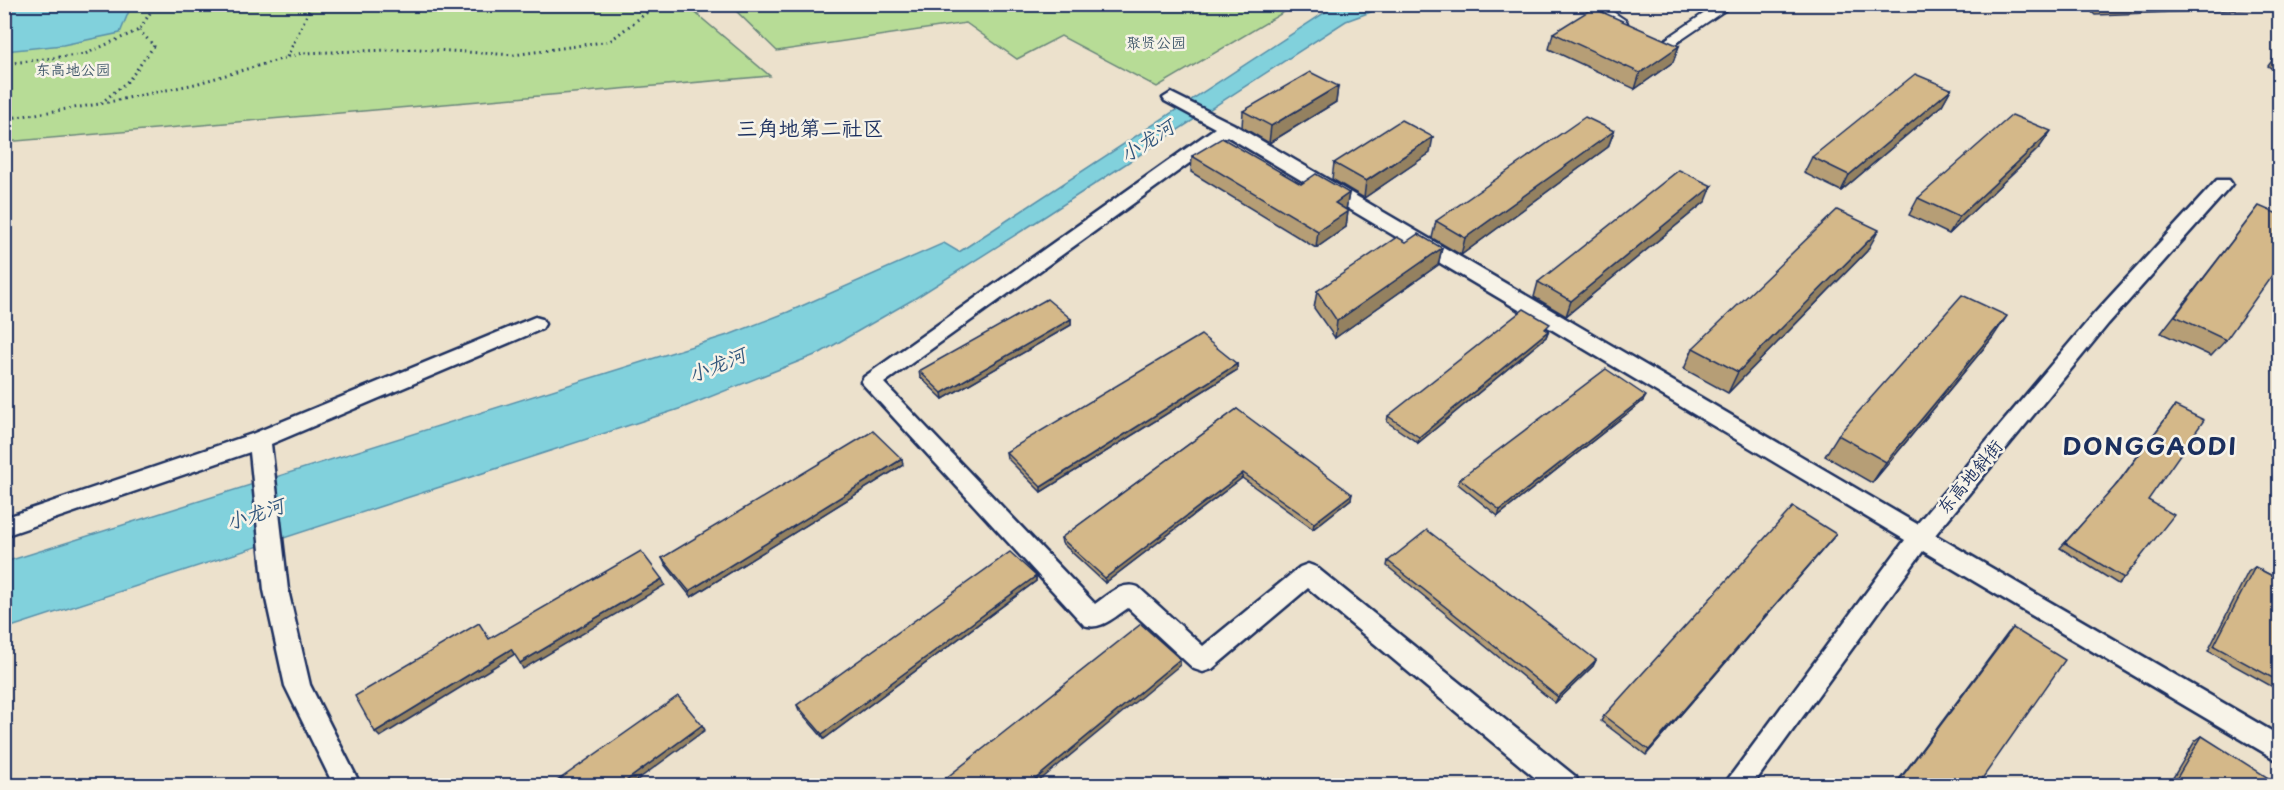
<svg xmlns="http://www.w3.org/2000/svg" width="2284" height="790" font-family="'Playpen Sans','LXGW WenKai TC',sans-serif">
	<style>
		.green { fill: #b7dc96; stroke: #69867a; stroke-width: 1.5 }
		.water { fill: #81d1dc; stroke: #5890aa; stroke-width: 1.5 }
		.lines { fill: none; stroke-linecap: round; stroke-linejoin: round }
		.service-casing { stroke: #1b2f5e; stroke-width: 13 }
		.minor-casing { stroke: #1b2f5e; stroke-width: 5 }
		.path { stroke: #1b2f5e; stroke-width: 3; stroke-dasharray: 1.5 4; stroke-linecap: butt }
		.service { stroke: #f7f3e8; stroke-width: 9 }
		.minor { fill: #f7f3e8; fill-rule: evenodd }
		.wall { fill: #b69e76; stroke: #1b2f5e; stroke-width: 1.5 }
		.shaded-wall { fill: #948160; stroke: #1b2f5e; stroke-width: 1.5 }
		.building { fill: #d4b889; stroke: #1b2f5e; stroke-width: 1.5 }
		.labels { text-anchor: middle; stroke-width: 5; stroke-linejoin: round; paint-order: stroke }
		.far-park-label { font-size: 15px; fill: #425a6c; stroke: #f7f3e8 }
		.street-label { font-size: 18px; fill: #1b2f5e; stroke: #f7f3e8 }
		.water-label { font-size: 20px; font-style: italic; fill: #34587e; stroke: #f7f3e8 }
		.quarter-label { font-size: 21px; fill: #1b2f5e; stroke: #f7f3e8 }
		.district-label { font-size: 24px; font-weight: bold; letter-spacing: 1.5px; fill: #1b2f5e; stroke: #f7f3e8 }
	</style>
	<rect width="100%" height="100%" fill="#ece1cc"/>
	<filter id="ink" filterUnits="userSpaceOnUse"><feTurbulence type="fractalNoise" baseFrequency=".0167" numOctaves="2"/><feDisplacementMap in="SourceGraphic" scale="12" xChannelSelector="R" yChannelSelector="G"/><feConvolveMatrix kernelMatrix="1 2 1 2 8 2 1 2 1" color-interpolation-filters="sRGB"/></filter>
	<g filter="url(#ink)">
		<g class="green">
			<path d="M5,5H686L770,76L5,142Z"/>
			<path d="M730,5H1296L1157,87L1061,36L1017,59L966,23L777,51Z"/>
		</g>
		<g class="water">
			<path d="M4,5H122L129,11L120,33L63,45L5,51Z"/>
			<path d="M1336,5H1390L1346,21L1047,215L914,299L820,353L682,408L5,629V562L731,334L788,312L944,243L959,252Z"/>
		</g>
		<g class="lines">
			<defs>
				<g id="service">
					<path d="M1593,4L1623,24"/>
					<path d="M1661,48L1726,4"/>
				</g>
				<g id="minor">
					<path d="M1171,93L1233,124L1917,524L2094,314L2217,180H2229L2232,184L2229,188L2108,324L1935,535L2280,736V762L1923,551L1752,786H1723L1905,540L1227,136L884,383L1095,604C1108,595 1121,581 1138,587L1203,646L1300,567L1308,564L1316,567L1576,777L1579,786H1545L1308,588L1212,669L1203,672L1194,669L1128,608C1114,617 1101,631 1084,625L861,382L864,377L1215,128L1165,101L1163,98Z"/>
					<path d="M535,317L542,319L545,324L542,329L271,444L288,590L310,685L361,786H334L285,686L264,590L250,452L4,536V518L252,434Z"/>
				</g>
			</defs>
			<use href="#service" class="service-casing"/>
			<use href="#minor" class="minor-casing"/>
			<g class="path">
				<path d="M287,57L312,4"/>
				<path d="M4,64L85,54L139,30L156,4"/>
				<path d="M101,103L129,80L154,46L139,30"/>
				<path d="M4,119L99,104L195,84L302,53L418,49L514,55L610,41L650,10L651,4"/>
			</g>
			<use href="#service" class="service"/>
			<use href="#minor" class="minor"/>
		</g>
		<g class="wall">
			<path d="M2083,4H2280V8L2095,15Z"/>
			<path d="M1553,33L1679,46L1673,62L1635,89L1549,49Z"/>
			<path d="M2280,50V74L2268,66Z"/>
			<path d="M1338,86L1336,102L1269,143L1242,127L1243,111Z"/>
			<path d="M1951,89L1942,105L1841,191L1804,173L1812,157Z"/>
			<path d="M1614,131L1608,147L1461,255L1432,238L1436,221Z"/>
			<path d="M2040,147L1949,234L1909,215L1918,198Z"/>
			<path d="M1430,153L1364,198L1332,179L1334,163Z"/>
			<path d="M1192,156L1301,184L1349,193L1346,209L1348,211L1346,227L1316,248L1191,172Z"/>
			<path d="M1706,201L1566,316L1534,297L1538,282Z"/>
			<path d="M2259,206L2226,340L2211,356L2161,333Z"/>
			<path d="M1406,242L1442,248L1438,265L1335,338L1314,308L1317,291Z"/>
			<path d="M1867,251L1728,393L1684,369L1693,348Z"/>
			<path d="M1071,319V325L943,399L920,377L919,371Z"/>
			<path d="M1549,330L1546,337L1418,443L1387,422L1388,416Z"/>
			<path d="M1993,337L1872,483L1825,456L1838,435Z"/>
			<path d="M1237,364V370L1041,492L1007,458L1006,452Z"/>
			<path d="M1643,401L1498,516L1458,484L1460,479Z"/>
			<path d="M2175,406L2124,578L2118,584L2060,548L2113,489Z"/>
			<path d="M1237,409L1351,499L1313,529L1242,478L1105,583L1062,543L1061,538Z"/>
			<path d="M903,465L691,597L665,564L662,558Z"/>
			<path d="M1836,534L1832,539L1646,755L1601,721L1604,716Z"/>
			<path d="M1388,561L1596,660L1593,666L1555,703L1387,566Z"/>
			<path d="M2255,567L2280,580V691L2208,651L2248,572Z"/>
			<path d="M1036,576V581L824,739L799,710L797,705Z"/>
			<path d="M2013,628L1977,786H1894L2008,633Z"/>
			<path d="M2202,736L2267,786H2168L2195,741Z"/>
		</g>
		<g class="shaded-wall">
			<path d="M1679,46L1673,62L1635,89L1640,73Z"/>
			<path d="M1338,86L1336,102L1269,143L1271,126Z"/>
			<path d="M1951,89L1942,105L1841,191L1849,175Z"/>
			<path d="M1614,131L1608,147L1461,255L1465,238Z"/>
			<path d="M2051,131L2040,147L1949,234L1959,217Z"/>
			<path d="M1433,137L1430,153L1364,198L1366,181Z"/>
			<path d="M1712,186L1706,201L1566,316L1571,301Z"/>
			<path d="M1349,193L1346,210L1335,203Z"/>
			<path d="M1348,211L1346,227L1316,248L1318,231Z"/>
			<path d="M1879,230L1867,251L1728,393L1738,372Z"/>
			<path d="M1442,248L1438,265L1335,338L1337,321Z"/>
			<path d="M2007,316L1993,337L1872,483L1886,462Z"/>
			<path d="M1071,319V325L943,399L942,393Z"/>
			<path d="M1548,331L1546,337L1418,443L1419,437Z"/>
			<path d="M1237,364V370L1041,492V487Z"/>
			<path d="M1646,396L1643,401L1498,516L1500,510Z"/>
			<path d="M902,459L903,465L691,597L689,591Z"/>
			<path d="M1243,473L1242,478L1105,583V578Z"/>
			<path d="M1352,494L1351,499L1313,529L1314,523Z"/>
			<path d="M1836,534L1832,539L1646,755L1649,750Z"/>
			<path d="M1036,576V581L824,739L822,734Z"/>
			<path d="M662,579L665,585L523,669L520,663Z"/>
			<path d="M511,649L515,654L380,737L375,732Z"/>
			<path d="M1180,659V665L1033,786H1027Z"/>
			<path d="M1596,660L1593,666L1555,703L1558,697Z"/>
			<path d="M702,725L705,730L629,786H619Z"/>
		</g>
		<g class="building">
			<path d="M1593,8L1679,46L1640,73L1553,33Z"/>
			<path d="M1310,72L1338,86L1271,126L1243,111Z"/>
			<path d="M1915,74L1951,89L1849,175L1812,157Z"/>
			<path d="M2012,115L2051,131L1959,217L1918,198Z"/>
			<path d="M1585,117L1614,131L1465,238L1436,221Z"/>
			<path d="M1401,120L1433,137L1366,181L1334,163Z"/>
			<path d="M1222,138L1301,184L1316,174L1349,193L1335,203L1348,211L1318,231L1192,156Z"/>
			<path d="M1679,170L1712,186L1571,301L1538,282Z"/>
			<path d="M2259,206L2280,215V264L2226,340L2175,316Z"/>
			<path d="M1837,210L1879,230L1738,372L1693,348Z"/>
			<path d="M1418,234L1442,248L1337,321L1317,291L1397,237L1406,242Z"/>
			<path d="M1962,295L2007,316L1886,462L1838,435Z"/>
			<path d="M1047,299L1071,319L942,393L919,371Z"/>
			<path d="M1524,309L1550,324L1545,329L1548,331L1419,437L1388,416Z"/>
			<path d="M1201,335L1237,364L1041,487L1006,452Z"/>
			<path d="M1606,369L1646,396L1500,510L1460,479Z"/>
			<path d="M2175,406L2204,420L2148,500L2174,515L2124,578L2065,543L2118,483Z"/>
			<path d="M1237,409L1352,494L1314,523L1243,473L1105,578L1061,538Z"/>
			<path d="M873,431L902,459L689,591L662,558Z"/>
			<path d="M1793,507L1836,534L1649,750L1604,716Z"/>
			<path d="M1427,530L1596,660L1558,697L1388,561Z"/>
			<path d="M641,551L662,579L520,663L511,649L375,732L355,696L479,623L489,639Z"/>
			<path d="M1010,552L1036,576L822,734L797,705Z"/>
			<path d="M2255,567L2280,580V682L2214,646Z"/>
			<path d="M1141,624L1180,659L1027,786H936Z"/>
			<path d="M2013,628L2065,660L1977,786H1895Z"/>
			<path d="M678,696L702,725L619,786H550Z"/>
			<path d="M2202,736L2270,779L2267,786H2172Z"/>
		</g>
	</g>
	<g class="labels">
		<g class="far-park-label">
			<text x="1156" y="48">聚贤公园</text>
			<text x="73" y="75">东高地公园</text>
		</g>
		<g class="street-label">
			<text transform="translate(1970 477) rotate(-50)" y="6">东高地斜街</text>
		</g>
		<g class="water-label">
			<text transform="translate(1147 141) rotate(-33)" y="7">小龙河</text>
			<text transform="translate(717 365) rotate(-22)" y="7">小龙河</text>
			<text transform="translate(255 514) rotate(-18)" y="7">小龙河</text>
		</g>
		<g class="quarter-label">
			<text x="810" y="136">三角地第二社区</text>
		</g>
		<g class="district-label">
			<text x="2150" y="455">DONGGAODI</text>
		</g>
	</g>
	<rect width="2284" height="790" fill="none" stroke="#f7f3e8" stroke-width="24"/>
	<rect x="12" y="12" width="2260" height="766" fill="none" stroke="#1b2f5e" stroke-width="2" filter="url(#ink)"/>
</svg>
